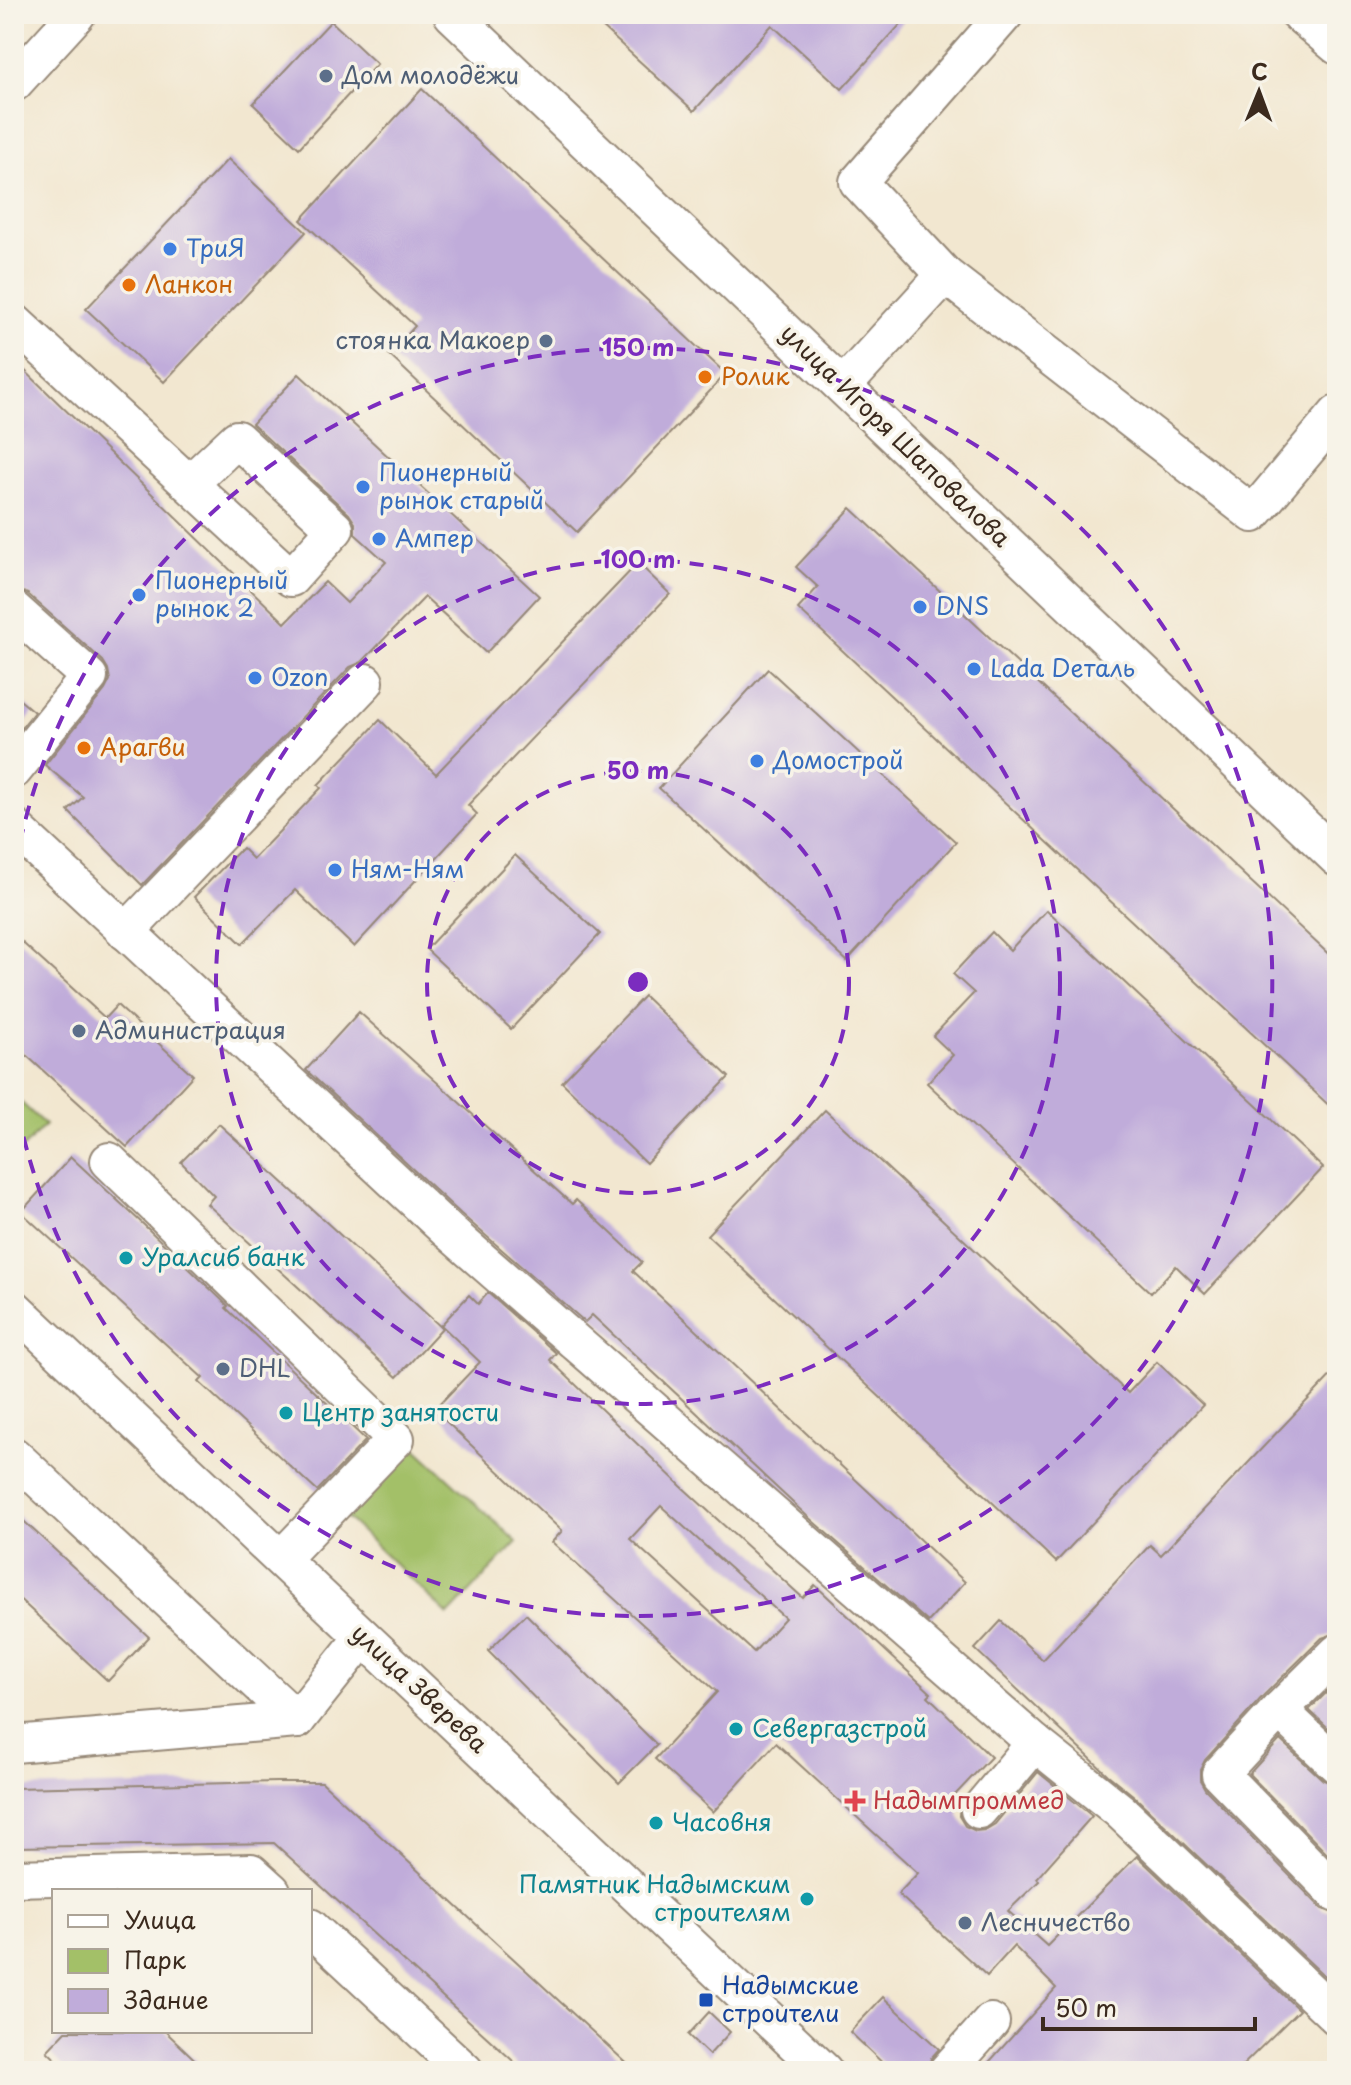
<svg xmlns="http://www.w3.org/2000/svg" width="1351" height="2085" font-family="'Playpen Sans',sans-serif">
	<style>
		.green { fill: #a3c068; stroke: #6f7543; stroke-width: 2 }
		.building { fill: #c0acda; fill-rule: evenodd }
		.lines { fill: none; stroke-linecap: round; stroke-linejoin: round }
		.minor-casing { stroke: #968877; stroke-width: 40 }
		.minor { stroke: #fff; stroke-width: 36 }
		.ring { fill: none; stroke: #7b2cbf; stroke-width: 4; stroke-dasharray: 14 10 }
		.service-dot { fill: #5c6f8a; stroke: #f7f3e8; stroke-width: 3 }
		.shop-dot { fill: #3f7fe0; stroke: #f7f3e8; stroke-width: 3 }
		.food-dot { fill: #e8710a; stroke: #f7f3e8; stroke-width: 3 }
		.culture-dot { fill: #0f9aa8; stroke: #f7f3e8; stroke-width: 3 }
		.health-dot { fill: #e0444e; stroke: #f7f3e8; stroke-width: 3 }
		.transit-dot { fill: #1a4fb4; stroke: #f7f3e8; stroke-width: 3 }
		.labels { text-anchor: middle; stroke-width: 7; stroke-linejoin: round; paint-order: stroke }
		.service-label { font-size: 24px; fill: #4e5e75; stroke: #f7f3e8; text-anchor: start }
		.shop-label { font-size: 24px; fill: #366cbe; stroke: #f7f3e8; text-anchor: start }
		.food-label { font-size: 24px; fill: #c56008; stroke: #f7f3e8; text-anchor: start }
		.street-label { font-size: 24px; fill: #3b2a1e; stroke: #f7f3e8 }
		.culture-label { font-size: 24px; fill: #0d838f; stroke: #f7f3e8; text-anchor: start }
		.health-label { font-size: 24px; fill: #be3a42; stroke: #f7f3e8; text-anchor: start }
		.transit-label { font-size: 24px; fill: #164399; stroke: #f7f3e8; text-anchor: start }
		.centre { fill: #7b2cbf; stroke: #f7f3e8; stroke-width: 4 }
		.ring-label { font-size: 24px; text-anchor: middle; font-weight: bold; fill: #7b2cbf; stroke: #f7f3e8; stroke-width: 7; stroke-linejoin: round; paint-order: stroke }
	</style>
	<rect width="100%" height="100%" fill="#f7f3e8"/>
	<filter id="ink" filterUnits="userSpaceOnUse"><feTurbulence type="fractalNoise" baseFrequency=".0125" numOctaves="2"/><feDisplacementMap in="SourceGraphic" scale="16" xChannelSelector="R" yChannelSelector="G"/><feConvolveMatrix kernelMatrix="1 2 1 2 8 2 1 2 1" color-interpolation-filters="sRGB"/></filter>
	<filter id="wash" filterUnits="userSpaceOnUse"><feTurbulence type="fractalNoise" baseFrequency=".006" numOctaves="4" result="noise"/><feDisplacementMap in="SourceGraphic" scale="32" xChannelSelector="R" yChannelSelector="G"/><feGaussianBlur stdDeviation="1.8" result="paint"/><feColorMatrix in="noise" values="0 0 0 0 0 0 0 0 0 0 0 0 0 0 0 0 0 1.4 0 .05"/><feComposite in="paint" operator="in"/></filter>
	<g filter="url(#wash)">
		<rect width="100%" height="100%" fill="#f2e7d0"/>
		<g class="green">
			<path d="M14,1096L45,1125L14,1158Z"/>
			<path d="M411,1444L517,1542L448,1615L345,1516Z"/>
		</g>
		<g id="blocks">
			<g class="building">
				<path d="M588,14H910L842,89L772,25L694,111Z"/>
				<path d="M331,21L377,64L299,148L253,104Z"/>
				<path d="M422,89L726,374L577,532L389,355L415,326L301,220Z"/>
				<path d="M228,159L306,232L164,382L86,309Z"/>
				<path d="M14,360L285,623L325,582L347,603L386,562L355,534V523L349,514L252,424L299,374L539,596L486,653L425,597L362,662L350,667L142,885L68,811L83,797L45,765L105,690L110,680L108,669L103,661L28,594L14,588Z"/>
				<path d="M851,508L1337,962V1113L798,609L818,587L796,567Z"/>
				<path d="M638,563L670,594L468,805L477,814L354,947L295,890L242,944L194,897L242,848L253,859L321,788L318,785L380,720L436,774Z"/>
				<path d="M768,669L956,842L847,961L659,788Z"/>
				<path d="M14,695L34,712L14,737Z"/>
				<path d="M515,855L600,934L511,1029L426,949Z"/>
				<path d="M1047,910L1323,1168L1205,1294L1176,1266L1151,1293L927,1083L953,1055L933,1036L974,993L953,974L992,932L1010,950Z"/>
				<path d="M14,935L105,1018L117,1005L193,1075L127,1147L14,1044Z"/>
				<path d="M644,996L729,1077L646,1163L562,1082Z"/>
				<path d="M359,1012L572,1204L576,1200L642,1262L633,1271L965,1582L928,1622L807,1516L592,1315L585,1322L461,1214L306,1070Z"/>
				<path d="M825,1110L1128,1393L1157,1362L1203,1405L1056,1562L707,1235Z"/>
				<path d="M219,1124L442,1328L397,1377L207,1204L214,1196L181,1162Z"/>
				<path d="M71,1157L144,1225L228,1306L226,1308L366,1440L317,1491L199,1382L203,1378L21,1212Z"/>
				<path d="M488,1293L556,1353L550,1360L681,1486L803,1598L815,1585L931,1693L928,1696L991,1757L954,1796L960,1802L959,1816L965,1826L976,1831L985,1830L995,1824L1038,1772L1092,1816L1037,1878L1039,1881L1008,1911L1047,1946L1137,1856L1299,2010L1237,2071H981L1056,1988L1014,1946L987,1976L898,1894L918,1873L776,1743L713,1812L655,1759L717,1692L552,1542L562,1531L434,1410L480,1362L441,1325L469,1295L478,1304ZM661,1506L785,1618L754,1652L630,1539Z"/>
				<path d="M1337,1369V1633L1322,1638L1264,1695L1205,1760L1200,1770V1780L1205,1789L1322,1909L1337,1914V1988L1134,1796L1108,1775L975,1649L1001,1621L1043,1660L1150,1545L1161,1555Z"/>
				<path d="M14,1512L149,1637L108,1681L14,1594Z"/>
				<path d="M526,1614L657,1745L619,1783L488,1651Z"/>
				<path d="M1337,1682V1736L1309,1710Z"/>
				<path d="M1280,1740L1323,1780L1337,1785V1864L1249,1774Z"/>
				<path d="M277,1782H322L635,2071H524L274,1843L14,1847V1788Z"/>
				<path d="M883,1997L939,2049L931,2058L927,2071H891L850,2032Z"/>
				<path d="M709,2012L730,2032L709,2055L688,2035Z"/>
				<path d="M66,2031H165L207,2071H68L47,2051Z"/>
			</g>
		</g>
	</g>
	<g filter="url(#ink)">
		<use href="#blocks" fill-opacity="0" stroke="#968877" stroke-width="2"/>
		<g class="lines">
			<defs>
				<g id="minor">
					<path d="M452,14L1337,858"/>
					<path d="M1005,14L858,182L945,275L1253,514L1337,414"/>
					<path d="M1299,14L1337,46"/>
					<path d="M14,83L77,14"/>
					<path d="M14,322L291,578L335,529L237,439L189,484"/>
					<path d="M843,386L945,275"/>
					<path d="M14,610L89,677L14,770"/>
					<path d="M14,827L447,1230L1035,1743L1120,1811L1337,2017"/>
					<path d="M126,932L365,682"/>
					<path d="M109,1161L396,1439L281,1559"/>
					<path d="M14,1308L824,2071"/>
					<path d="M14,1456L297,1720L363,1637"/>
					<path d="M1337,1653L1279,1710L1220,1774L1337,1894"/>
					<path d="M1279,1710L1337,1765"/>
					<path d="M14,1744L297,1720"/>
					<path d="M979,1810L1035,1743"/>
					<path d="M14,1878L251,1872L272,1891"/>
					<path d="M310,1927L465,2071"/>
					<path d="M947,2071L991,2022"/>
				</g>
			</defs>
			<use href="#minor" class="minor-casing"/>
			<use href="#minor" class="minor"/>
		</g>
	</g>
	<g class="ring">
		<circle cx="638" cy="982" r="211"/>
		<circle cx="638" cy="982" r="422"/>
		<path d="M15 866A634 634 0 1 1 15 1098"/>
	</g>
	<g class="service-dot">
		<circle cx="326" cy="76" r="8"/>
		<circle cx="546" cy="341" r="8"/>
		<circle cx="79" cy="1031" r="8"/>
		<circle cx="223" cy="1369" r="8"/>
		<circle cx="965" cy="1923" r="8"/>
	</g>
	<g class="shop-dot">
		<circle cx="170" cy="249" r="8"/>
		<circle cx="363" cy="487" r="8"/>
		<circle cx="379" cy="539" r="8"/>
		<circle cx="139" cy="595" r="8"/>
		<circle cx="920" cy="607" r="8"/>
		<circle cx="974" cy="669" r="8"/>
		<circle cx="255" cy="678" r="8"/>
		<circle cx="757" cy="761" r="8"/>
		<circle cx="335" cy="870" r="8"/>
	</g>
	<g class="food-dot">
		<circle cx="129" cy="285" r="8"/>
		<circle cx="705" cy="377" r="8"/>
		<circle cx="84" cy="748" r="8"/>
	</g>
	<g class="culture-dot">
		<circle cx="126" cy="1258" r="8"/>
		<circle cx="286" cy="1413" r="8"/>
		<circle cx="736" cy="1729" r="8"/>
		<circle cx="656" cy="1823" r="8"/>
		<circle cx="807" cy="1899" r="8"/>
	</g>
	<path class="health-dot" d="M851 1789h8v8h8v8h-8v8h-8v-8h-8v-8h8z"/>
	<rect class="transit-dot" x="698" y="1992" width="16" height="16" rx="4"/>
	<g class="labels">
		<g class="service-label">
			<text x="342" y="84">Дом молодёжи</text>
			<text x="530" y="349" text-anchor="end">стоянка Макоер</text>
			<text x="95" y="1039">Администрация</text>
			<text x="239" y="1377">DHL</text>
			<text x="981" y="1931">Лесничество</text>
		</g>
		<g class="shop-label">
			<text x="186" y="257">ТриЯ</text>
			<text x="379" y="481">Пионерный<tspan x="379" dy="28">рынок старый</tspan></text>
			<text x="395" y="547">Ампер</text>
			<text x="155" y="589">Пионерный<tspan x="155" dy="28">рынок 2</tspan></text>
			<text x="936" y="615">DNS</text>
			<text x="990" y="677">Lada Dеталь</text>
			<text x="271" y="686">Ozon</text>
			<text x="773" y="769">Домострой</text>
			<text x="351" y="878">Ням-Ням</text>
		</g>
		<g class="food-label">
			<text x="145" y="293">Ланкон</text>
			<text x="721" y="385">Ролик</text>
			<text x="100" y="756">Арагви</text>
		</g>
		<g class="street-label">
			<text transform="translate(895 436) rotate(44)" y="8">улица Игоря Шаповалова</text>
			<text transform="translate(419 1689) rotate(43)" y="8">улица Зверева</text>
		</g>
		<g class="culture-label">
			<text x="142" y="1266">Уралсиб банк</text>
			<text x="302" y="1421">Центр занятости</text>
			<text x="752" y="1737">Севергазстрой</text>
			<text x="672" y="1831">Часовня</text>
			<text x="791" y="1893" text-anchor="end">Памятник Надымским<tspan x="791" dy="28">строителям</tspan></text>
		</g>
		<g class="health-label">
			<text x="873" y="1809">Надымпроммед</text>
		</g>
		<g class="transit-label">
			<text x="722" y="1994">Надымские<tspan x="722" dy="28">строители</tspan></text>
		</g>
	</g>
	<circle cx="638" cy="982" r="12" class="centre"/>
	<g class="ring-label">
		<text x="638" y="356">150 m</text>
		<text x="638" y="568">100 m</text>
		<text x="638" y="779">50 m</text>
	</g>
	<rect width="1351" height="2085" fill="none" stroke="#f7f3e8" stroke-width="48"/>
	<rect x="52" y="1889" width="260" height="144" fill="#f7f3e8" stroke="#aca397" stroke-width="2"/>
	<rect x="68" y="1915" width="40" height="12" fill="#ffffff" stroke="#aca397" stroke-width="2"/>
	<text x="124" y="1929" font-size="24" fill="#3b2a1e">Улица</text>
	<rect x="68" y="1949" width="40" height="24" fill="#a3c068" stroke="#aca397" stroke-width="2"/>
	<text x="124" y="1969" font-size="24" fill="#3b2a1e">Парк</text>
	<rect x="68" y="1989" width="40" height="24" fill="#c0acda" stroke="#aca397" stroke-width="2"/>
	<text x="124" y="2009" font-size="24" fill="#3b2a1e">Здание</text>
	<g transform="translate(1259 92) rotate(1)" stroke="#f7f3e8" stroke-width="6" paint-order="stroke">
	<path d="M0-6L14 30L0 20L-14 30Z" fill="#3b2a1e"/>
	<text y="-12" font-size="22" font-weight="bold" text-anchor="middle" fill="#3b2a1e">С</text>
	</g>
	<path d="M1043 2017v12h212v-12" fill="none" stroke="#3b2a1e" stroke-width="4"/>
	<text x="1055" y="2017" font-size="24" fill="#3b2a1e" stroke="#f7f3e8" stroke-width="6" paint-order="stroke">50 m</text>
</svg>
